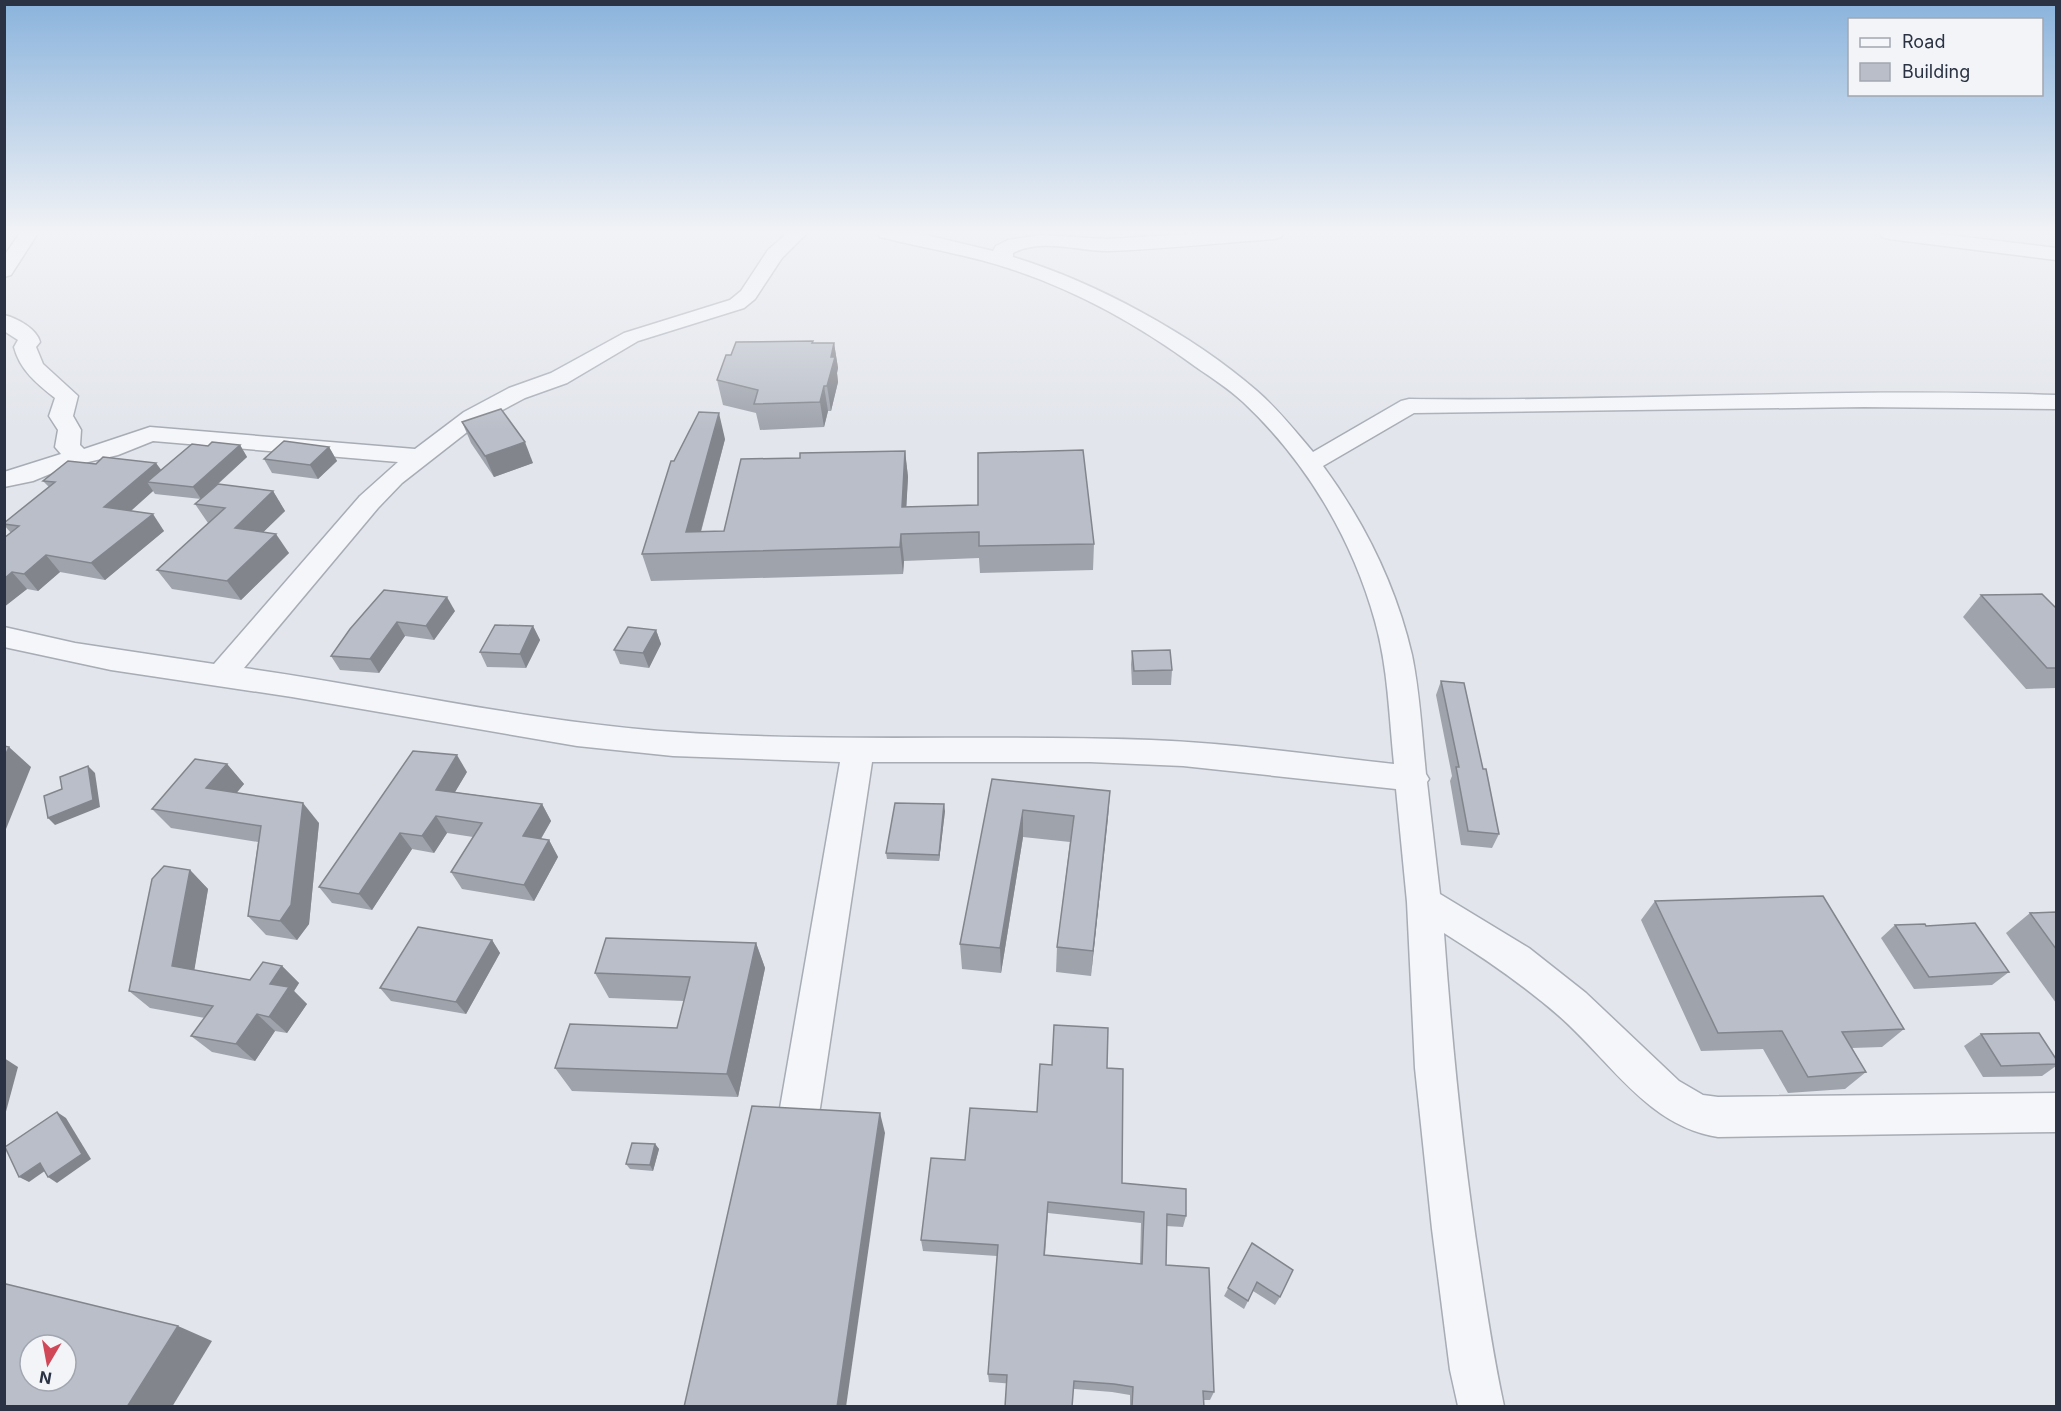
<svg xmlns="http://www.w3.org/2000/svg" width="2061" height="1411" font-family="Inter,sans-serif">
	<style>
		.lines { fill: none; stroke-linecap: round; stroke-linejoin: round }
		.minor-casing { stroke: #a7acb5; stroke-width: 3 }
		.minor { fill: #f5f6f9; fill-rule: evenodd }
		.wall { fill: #9fa3ac; fill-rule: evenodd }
		.shaded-wall { fill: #82858c }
		.building { fill: #b9bec8; stroke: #82858c; stroke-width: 1.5; fill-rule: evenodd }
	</style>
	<rect width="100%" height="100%" fill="#e2e5eb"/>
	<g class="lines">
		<defs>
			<g id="minor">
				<path d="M20,233H38L11,275L4,277V256Z"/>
				<path d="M787,233H807L782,258L755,299L744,308L638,341L567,383L525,398L480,422L402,483L378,508L244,668C387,688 529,722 675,732C833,743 992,734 1151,740C1232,743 1313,755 1394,764C1389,716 1388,667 1375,621C1352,538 1306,461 1243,402C1229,389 1212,378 1196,367C1139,325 1076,290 1008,268C965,254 923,248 880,237L878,233H918L993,251L996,246L1008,240L1040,235L1107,239L1208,233H1283L1281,237L1274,239C1219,243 1163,249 1108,251C1077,251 1042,238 1013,253V257C1095,282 1192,334 1257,391C1278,409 1295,431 1313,452L1401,401L1409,399C1625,402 1841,387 2056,395V409L1864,407L1414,413L1323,466C1365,523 1396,586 1412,655C1420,694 1422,735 1426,774L1429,779L1427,782L1440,894L1529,948L1586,993L1679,1081L1703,1095L1718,1097L2056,1093V1132L1718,1137C1647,1126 1609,1059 1558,1015C1522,984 1484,958 1444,933C1452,1045 1463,1156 1480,1267C1487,1314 1494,1360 1504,1406H1458L1450,1370L1432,1229L1415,1068L1407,902L1396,789L1183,766L1090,762H872L820,1108L814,1122L800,1127L786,1122L780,1108L840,762L673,756L577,746L292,697L111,670L4,647V627L75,643L214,664L360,496L398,462L153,441L118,455L67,467L33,481L4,487V472L61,454L55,447L58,430L49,416L55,398C37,384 20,370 14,347L18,340L4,331V315C17,318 37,329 40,342L36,347L43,364L78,396L73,416L81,430L80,445L84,449L150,427L415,449L464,412L509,388L551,373L624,333L730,300L741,291L768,250Z"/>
				<path d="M1880,233H1932L2056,248V260L1889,239L1882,237Z"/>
			</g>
		</defs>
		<use href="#minor" class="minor-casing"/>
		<use href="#minor" class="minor"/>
	</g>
	<g class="wall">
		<path d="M813,343H834L838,368L837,373L838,382L831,411H828L824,427L760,430L756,413L723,405L717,380L731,355Z"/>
		<path d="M462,422L533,463L494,477L471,443Z"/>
		<path d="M725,439L701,532L724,531L800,458L905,451L908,477L906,507L1094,544L1093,570L980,573L979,558L904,561L903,574L651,581L642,554L674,461Z"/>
		<path d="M240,445L247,457L216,486L273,491L285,511L263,532L289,553L241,600L172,589L157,570L208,523L195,504L201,499L155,494L153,491L131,511L164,531L105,580L60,572L38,591L27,589L4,607L11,533L4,525V523L49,487L43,481L161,470L208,446Z"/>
		<path d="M329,447L337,461L318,479L272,473L264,459Z"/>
		<path d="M1981,595L2056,608V688L2026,689L1963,617Z"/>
		<path d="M455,611L434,640L405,636L379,673L340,670L331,656L350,629Z"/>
		<path d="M533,626L540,640L526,668L487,667L480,652Z"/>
		<path d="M656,630L661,644L649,668L620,664L614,650Z"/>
		<path d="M1132,651L1172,670L1171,685H1132L1131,665Z"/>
		<path d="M1441,681L1483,769L1499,834L1492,848L1461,845L1450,781L1452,776L1436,695Z"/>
		<path d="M227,764L244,784L236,793L319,823L309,924L297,940L266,935L248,916L258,842L171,828L152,809Z"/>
		<path d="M467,772L455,792L542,804L551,821L541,839L549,840L558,857L534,901L462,889L451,872L473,837L447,833L434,853L412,849L372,910L332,903L319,887Z"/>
		<path d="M992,779L1110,791L1091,976L1056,972L1057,947L1070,842L1023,837L1001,973L962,969L960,944Z"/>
		<path d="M945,811L939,861L887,859L886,853Z"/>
		<path d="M190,870L208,889L194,970L250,980L282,966L299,983L294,991L307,1004L287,1033L275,1031L255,1061L212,1052L191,1036L205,1018L150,1008L129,991Z"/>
		<path d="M1655,901L1904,1029L1882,1047L1852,1048L1866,1072L1845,1089L1788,1093L1763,1049L1701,1051L1641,920Z"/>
		<path d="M2056,912V1003L2006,933L2030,913Z"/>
		<path d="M1895,925L1926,926L2009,972L1992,985L1914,989L1881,938Z"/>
		<path d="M492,940L500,953L466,1014L391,1001L380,988Z"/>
		<path d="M756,943L765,968L738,1097L572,1091L555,1068L677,1028L684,1001L609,998L595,973Z"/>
		<path d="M1981,1034L2056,1059V1066L2042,1076L1983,1077L1964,1046Z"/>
		<path d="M1107,1068L1122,1183L1186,1216L1183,1227L1166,1226V1265L1214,1392L1210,1400H1203L1204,1407H1130V1395L1112,1392L989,1382L988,1374L997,1256L923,1251L921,1240L965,1160L1037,1112ZM1048,1213L1141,1223L1140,1264L1045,1255Z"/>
		<path d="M655,1144L659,1149L653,1171L630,1169L626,1164Z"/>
		<path d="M1252,1243L1280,1297L1275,1305L1253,1291L1244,1309L1224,1296Z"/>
	</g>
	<g class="shaded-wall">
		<path d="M834,343L838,368L837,373L838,382L831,411L827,386L831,357Z"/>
		<path d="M824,386L828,411L824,427L820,402Z"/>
		<path d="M719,413L725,439L695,553L686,532Z"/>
		<path d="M525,442L533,463L494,477L485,456Z"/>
		<path d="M240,445L247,457L201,499L193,487Z"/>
		<path d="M329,447L337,461L318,479L310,465Z"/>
		<path d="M905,451L908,477L905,533L902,507Z"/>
		<path d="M156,463L168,479L147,482L153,491L117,523L104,507Z"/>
		<path d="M273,491L285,511L248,547L235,528Z"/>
		<path d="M153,514L164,531L105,580L91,563Z"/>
		<path d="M276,534L289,553L241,600L227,581Z"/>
		<path d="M901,534L904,561L903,574L900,547Z"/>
		<path d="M46,555L60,572L38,591L24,574Z"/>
		<path d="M12,572L27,589L4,607V579Z"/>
		<path d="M447,597L455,611L434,640L426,626Z"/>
		<path d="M397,622L405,636L379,673L370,659Z"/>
		<path d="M533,626L540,640L526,668L520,654Z"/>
		<path d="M656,630L661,644L649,668L643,653Z"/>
		<path d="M9,747L31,767L4,834V758Z"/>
		<path d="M457,755L467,772L446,807L436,790Z"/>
		<path d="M227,764L244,784L224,808L206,788Z"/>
		<path d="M88,766L95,773L100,807L55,825L48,818Z"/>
		<path d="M1110,791L1108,818L1091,976L1093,951Z"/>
		<path d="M303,803L319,823L309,924L297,940L280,921Z"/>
		<path d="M542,804L551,821L533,852L523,836Z"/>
		<path d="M944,804L945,811L939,861V855Z"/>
		<path d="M1023,810V837L1001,973L1000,948Z"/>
		<path d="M436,816L447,833L434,853L422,836Z"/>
		<path d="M400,833L412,849L372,910L359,894Z"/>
		<path d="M549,840L558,857L534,901L524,885Z"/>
		<path d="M190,870L208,889L192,984L172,966Z"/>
		<path d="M492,940L500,953L466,1014L456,1002Z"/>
		<path d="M756,943L765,968L738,1097L727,1074Z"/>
		<path d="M282,966L299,983L294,991L307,1004L287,1033L269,1017L270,984Z"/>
		<path d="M257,1014L275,1031L255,1061L236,1044Z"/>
		<path d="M4,1058L18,1067L4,1119Z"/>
		<path d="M57,1112L66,1118L91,1159L57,1183L48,1177Z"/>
		<path d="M880,1113L885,1133L846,1407H837Z"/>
		<path d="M655,1144L659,1149L653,1171L650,1165Z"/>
		<path d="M40,1163L49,1168L29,1182L19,1177Z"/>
		<path d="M178,1326L212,1341L172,1407H127Z"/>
	</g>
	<g class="building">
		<path d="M813,341L812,343H834L831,357H835L827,386H824L820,402L754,404L758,390L717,380L726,355H731L736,342Z"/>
		<path d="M501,409L525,442L485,456L462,422Z"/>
		<path d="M699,412L719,413L686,532L724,531L741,459L800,458V453L905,451L902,507L978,505V453L1083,450L1094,544L979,546V532L901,534L900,547L642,554L671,461H674Z"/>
		<path d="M284,441L329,447L310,465L264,459Z"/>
		<path d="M212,442L240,445L193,487L147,482L192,444L208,446Z"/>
		<path d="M103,457L156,463L104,507L153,514L91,563L46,555L24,574L12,572L4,579V538L19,526L4,524V523L55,482L43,481L68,461L96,464Z"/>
		<path d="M218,484L273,491L235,528L276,534L227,581L157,570L225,508L195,504Z"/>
		<path d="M384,590L447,597L426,626L397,622L370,659L331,656L350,629Z"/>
		<path d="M2042,594L2056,608V668H2047L1981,595Z"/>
		<path d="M495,625L533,626L520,654L480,652Z"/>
		<path d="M628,627L656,630L643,653L614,650Z"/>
		<path d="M1170,650L1172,670L1134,671L1132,651Z"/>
		<path d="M1441,681L1464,683L1483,769H1486L1499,834L1468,831L1456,767H1459Z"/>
		<path d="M4,746L9,747L4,758Z"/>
		<path d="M413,751L457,755L436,790L542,804L523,836L549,840L524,885L451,872L482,823L436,816L422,836L400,833L359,894L319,887Z"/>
		<path d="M195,759L227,764L206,788L303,803L291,905L280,921L248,916L261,826L152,809Z"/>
		<path d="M88,766L93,800L48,818L44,796L62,789L60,777Z"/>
		<path d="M992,779L1110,791L1093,951L1057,947L1074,816L1023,810L1000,948L960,944Z"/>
		<path d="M895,803L944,804L939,855L886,853Z"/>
		<path d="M164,866L190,870L172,966L250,980L263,962L282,966L270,984L289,987L269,1017L257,1014L236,1044L191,1036L213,1006L129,991L152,879Z"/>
		<path d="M1823,896L1904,1029L1842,1032L1866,1072L1808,1077L1782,1031L1718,1033L1655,901Z"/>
		<path d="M2056,912V949L2030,913Z"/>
		<path d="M1975,923L2009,972L1929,977L1895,925L1925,924L1926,926Z"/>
		<path d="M418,927L492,940L456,1002L380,988Z"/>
		<path d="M606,938L756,943L727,1074L555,1068L570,1024L677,1028L690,977L595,973Z"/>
		<path d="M1054,1025L1108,1028L1107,1068L1123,1069L1122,1183L1186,1189V1216L1167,1214L1166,1265L1209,1268L1214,1392L1203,1391L1204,1407H1132L1133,1387L1114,1384L1074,1381L1072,1407H1005L1007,1375L988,1374L998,1245L921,1240L931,1158L965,1160L970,1108L1037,1112L1040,1064L1052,1065ZM1048,1202L1144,1212L1142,1264L1044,1255Z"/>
		<path d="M2039,1033L2056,1059V1064L2001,1066L1981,1034Z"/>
		<path d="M752,1106L880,1113L837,1407H684Z"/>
		<path d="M57,1112L82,1154L48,1177L40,1163L19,1177L5,1147Z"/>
		<path d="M632,1143L655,1144L650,1165L626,1164Z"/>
		<path d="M1252,1243L1293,1270L1280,1297L1257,1282L1248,1301L1228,1288Z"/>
		<path d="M6,1284L178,1326L127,1407H4V1285ZM30,1345H66V1381H30Z"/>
	</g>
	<linearGradient id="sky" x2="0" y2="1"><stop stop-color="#8ab3dc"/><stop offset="0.54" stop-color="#f2f3f6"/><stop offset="1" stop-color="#f2f3f6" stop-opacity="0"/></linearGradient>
	<rect width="2061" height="430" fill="url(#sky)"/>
	<rect width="2061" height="1411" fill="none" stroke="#2a3243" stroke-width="12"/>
	<rect x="1848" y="18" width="195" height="78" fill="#f2f4f8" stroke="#a2a6b0" stroke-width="1.5"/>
	<rect x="1860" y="38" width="30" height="9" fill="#f5f6f9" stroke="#a2a6b0" stroke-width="1.5"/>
	<text x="1902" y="48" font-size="18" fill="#2a3243">Road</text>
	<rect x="1860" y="63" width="30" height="18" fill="#b9bec8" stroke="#a2a6b0" stroke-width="1.5"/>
	<text x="1902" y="78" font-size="18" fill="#2a3243">Building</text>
	<g transform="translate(48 1363) rotate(190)"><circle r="28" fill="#f2f4f8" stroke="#a2a6b0" stroke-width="1.5"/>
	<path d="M0-4.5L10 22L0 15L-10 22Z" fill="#d04758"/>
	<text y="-9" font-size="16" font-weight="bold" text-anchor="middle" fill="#2a3243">N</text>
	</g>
</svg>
